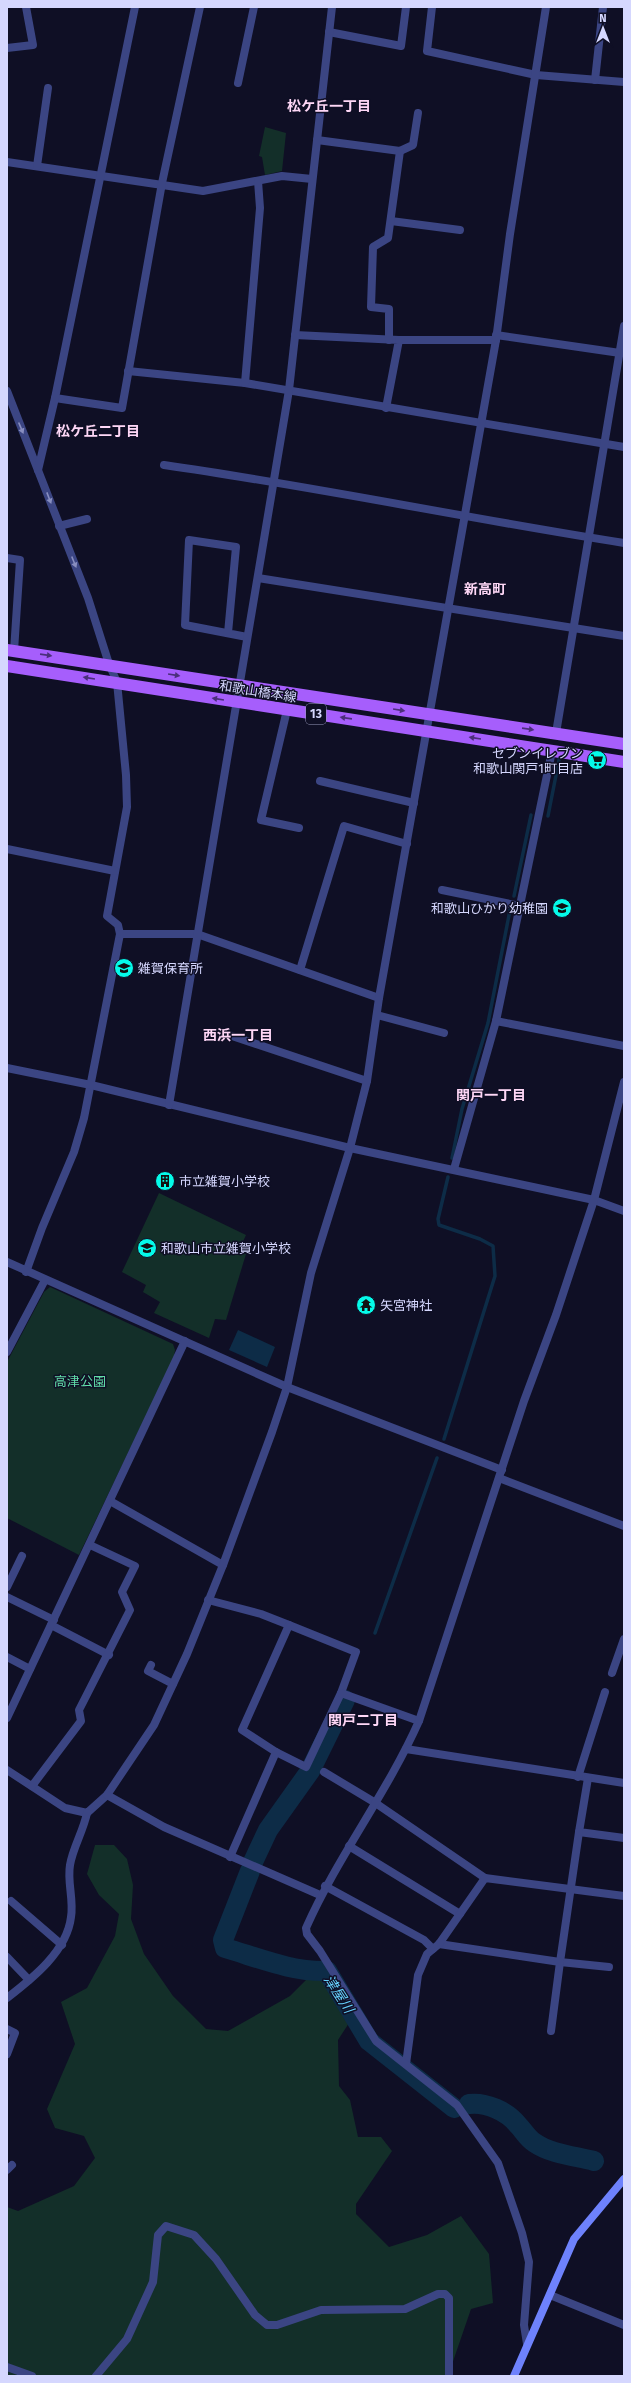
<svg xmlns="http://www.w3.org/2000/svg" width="631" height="2383" font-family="'Fira Sans','Noto Sans JP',sans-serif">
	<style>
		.green { fill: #132f29 }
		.water { fill: #0d2c47 }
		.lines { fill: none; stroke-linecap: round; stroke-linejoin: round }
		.stream { stroke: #0d2c47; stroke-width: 3.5 }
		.river { stroke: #0d2c47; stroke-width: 20 }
		.street { stroke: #3b4583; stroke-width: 8 }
		.secondary { stroke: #6e82fc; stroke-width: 8 }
		.primary { stroke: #a65efc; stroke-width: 12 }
		.oneway { fill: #888ec0 }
		.oneway2 { fill: #4b2f7b }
		.labels { text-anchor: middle; stroke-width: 3; stroke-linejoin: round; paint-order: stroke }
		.shield { fill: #0f0f25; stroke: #9a9bbd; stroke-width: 1 }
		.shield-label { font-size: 12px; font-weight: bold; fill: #d5d7fe }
		.street-label { font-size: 13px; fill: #d5d7fe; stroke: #0f0f25 }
		.poi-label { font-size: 13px; fill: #d5d7fe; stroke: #0f0f25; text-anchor: start }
		.park-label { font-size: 13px; fill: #61dda9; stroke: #0f0f25 }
		.neighbourhood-label { font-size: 14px; font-weight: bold; fill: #fed7f6; stroke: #0f0f25 }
		.water-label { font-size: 14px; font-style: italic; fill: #65d0fc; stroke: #0f0f25 }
	</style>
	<rect width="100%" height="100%" fill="#0f0f25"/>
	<g class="green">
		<path d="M265,127L286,133L282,171L265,175L262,157L259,156Z"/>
		<path d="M159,1193L246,1235L239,1250L246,1254L226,1320L215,1319L209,1338L154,1313L160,1302L143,1292L146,1285L122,1272Z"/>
		<path d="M50,1287L173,1344L175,1350L174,1357L79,1555L7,1518V1362L44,1292Z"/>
		<path d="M95,1845H114L127,1859L133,1885L131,1919L144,1954L173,1996L206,2029L228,2031L290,1996L311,1975L323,1976L349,2023L338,2040L339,2086L350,2100L358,2137H381L392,2151L356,2204V2214L389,2247L427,2235L461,2216L489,2254L493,2303L471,2309L448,2376H7V2207L18,2211L74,2186L95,2158L84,2136L55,2128L47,2109L75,2044L61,2002L87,1988L115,1936L119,1914L99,1895L87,1874Z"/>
	</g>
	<path class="water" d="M238,1330L275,1347L267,1367L229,1350Z"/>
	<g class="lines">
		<g class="stream">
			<path d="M548,816L560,755"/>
			<path d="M514,896L531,815"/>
			<path d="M452,1158L462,1109L488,1023L510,910"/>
			<path d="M444,1439L495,1276L493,1246L480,1239L439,1225L438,1219L448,1177"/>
			<path d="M375,1633L437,1458"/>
		</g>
		<g class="river">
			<path d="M253,1862L268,1830L310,1771L345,1700"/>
			<path d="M250,1871L223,1940L225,1948C259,1958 292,1972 327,1971L369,2041L454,2108"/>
			<path d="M469,2104C486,2102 507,2111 518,2125C524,2131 527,2138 535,2143C551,2154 575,2156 594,2161"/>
		</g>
		<g class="street">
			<path d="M432,7L427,51L536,75L624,82"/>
			<path d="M329,32L401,46L406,7"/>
			<path d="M7,48L33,45L26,7"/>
			<path d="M595,80L603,7"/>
			<path d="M238,83L254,7"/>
			<path d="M317,140L400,151L413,145L418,113"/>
			<path d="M7,162L203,191L282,176L312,179"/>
			<path d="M37,166L48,88"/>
			<path d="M391,221L460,230"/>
			<path d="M295,335L399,340L386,408"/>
			<path d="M496,335L620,353"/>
			<path d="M389,340V309L371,307L373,247L388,238L400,151"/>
			<path d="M399,340H496"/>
			<path d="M128,371L245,383L624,447"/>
			<path d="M245,383L260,208L258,181"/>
			<path d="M7,391L88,598L109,664L117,682L126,775L127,807L107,916L118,925L120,934L84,1118L74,1152L42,1228L26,1272"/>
			<path d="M55,398L122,408L162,183L200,7"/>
			<path d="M164,465C318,487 470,519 624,543"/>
			<path d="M38,470L55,398L135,7"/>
			<path d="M59,526L87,519"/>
			<path d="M7,558L20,560L14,651"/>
			<path d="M258,578L624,636"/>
			<path d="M228,633L236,547L189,540L185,625L247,637"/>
			<path d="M287,710L261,820L299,828"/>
			<path d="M556,733L624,326"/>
			<path d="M320,781L414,803"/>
			<path d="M7,849L115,871"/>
			<path d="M442,890L520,906"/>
			<path d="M120,934H197L379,998"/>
			<path d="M300,970L344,826L407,844"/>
			<path d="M377,1015L444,1033"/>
			<path d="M496,1021L624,1046"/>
			<path d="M229,1035L367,1081"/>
			<path d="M7,1068L91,1085L350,1148L594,1200L624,1211"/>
			<path d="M169,1105L289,390L332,7"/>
			<path d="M454,1169L496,1021L552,751"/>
			<path d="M7,1262L287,1387L502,1470"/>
			<path d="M7,1352L45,1280"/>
			<path d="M499,1478L624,1526"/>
			<path d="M110,1501L223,1565"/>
			<path d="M7,1587L22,1556"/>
			<path d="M7,1597L54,1620"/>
			<path d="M208,1600L261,1614L289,1625"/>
			<path d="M51,1625L109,1655"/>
			<path d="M289,1625L356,1652L341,1693L306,1767L276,1752L242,1730Z"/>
			<path d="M7,1657L30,1669"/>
			<path d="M151,1665L148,1671L173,1684"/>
			<path d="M612,1673L624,1639"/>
			<path d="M341,1693L419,1721"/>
			<path d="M7,1718L185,1341"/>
			<path d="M406,1749L624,1783"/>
			<path d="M7,1770L65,1808L87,1813L107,1795L154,1725L187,1654L223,1565L272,1432L287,1387L311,1273L350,1148L367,1081L379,998L496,340L510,234L546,7"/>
			<path d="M324,1772L374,1802L485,1878"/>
			<path d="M578,1777L605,1692"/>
			<path d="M588,1778L579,1832L624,1838"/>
			<path d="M32,1786L81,1721L79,1710L130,1610L122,1592L135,1566L90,1545"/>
			<path d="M107,1795L164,1827L320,1895"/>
			<path d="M579,1832L560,1962L609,1967"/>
			<path d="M349,1846L460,1914"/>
			<path d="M230,1857L276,1752"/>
			<path d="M325,1886L424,1940L433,1949"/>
			<path d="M11,1901L62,1945"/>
			<path d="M439,1944L560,1962L551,2031"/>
			<path d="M7,1957L29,1980"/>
			<path d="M7,1998C33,1978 67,1951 71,1917C74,1900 67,1882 70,1865C73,1847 83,1832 87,1813"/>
			<path d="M7,2029L15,2033L7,2054"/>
			<path d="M406,2064L418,1975L427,1954L439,1944L485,1878L624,1896"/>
			<path d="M7,2170L12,2165"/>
			<path d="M550,2295L624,2325"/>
			<path d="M527,2344L524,2325L529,2262L522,2233L498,2163L457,2105L376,2041L320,1951L307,1934L306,1928C338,1856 387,1793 419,1721L524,1401L556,1315L594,1200L624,1082"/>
			<path d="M7,2367L32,2376"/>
			<path d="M96,2376L127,2339L153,2282L158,2235L166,2226L194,2235L216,2259L255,2315L267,2325H277L321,2310L405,2309L438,2294H445L449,2298V2376"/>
		</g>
		<path class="secondary" d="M514,2376L574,2239L624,2179"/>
		<g class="primary">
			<path d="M7,650L624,744"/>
			<path d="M7,666L624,762"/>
		</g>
	</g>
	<defs><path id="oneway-solid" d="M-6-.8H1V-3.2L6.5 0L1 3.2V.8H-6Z"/></defs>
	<g class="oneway">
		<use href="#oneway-solid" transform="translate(21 428) rotate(67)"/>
		<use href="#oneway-solid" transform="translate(49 498) rotate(69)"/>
		<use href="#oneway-solid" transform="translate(74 562) rotate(68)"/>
	</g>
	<g class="oneway2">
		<use href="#oneway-solid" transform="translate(46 655) rotate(8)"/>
		<use href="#oneway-solid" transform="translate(174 675) rotate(9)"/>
		<use href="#oneway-solid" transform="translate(89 678) rotate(-171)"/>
		<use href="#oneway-solid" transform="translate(218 699) rotate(-171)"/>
		<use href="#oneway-solid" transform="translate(399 710) rotate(9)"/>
		<use href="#oneway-solid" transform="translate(346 718) rotate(-172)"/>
		<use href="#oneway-solid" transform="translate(528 729) rotate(8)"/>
		<use href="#oneway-solid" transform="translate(475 738) rotate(-171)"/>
	</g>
	<defs>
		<symbol id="supermarket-disc" viewBox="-11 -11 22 22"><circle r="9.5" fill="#05fae9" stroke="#0f0f25"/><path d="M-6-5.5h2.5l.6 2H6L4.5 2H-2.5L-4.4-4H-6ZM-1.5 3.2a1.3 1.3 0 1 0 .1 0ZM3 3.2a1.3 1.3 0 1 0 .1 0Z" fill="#111"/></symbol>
		<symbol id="school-disc" viewBox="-11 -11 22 22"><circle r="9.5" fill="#05fae9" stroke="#0f0f25"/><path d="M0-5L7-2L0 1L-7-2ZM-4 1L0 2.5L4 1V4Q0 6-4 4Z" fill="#111"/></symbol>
		<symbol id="building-disc" viewBox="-11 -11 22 22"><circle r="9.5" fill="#05fae9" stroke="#0f0f25"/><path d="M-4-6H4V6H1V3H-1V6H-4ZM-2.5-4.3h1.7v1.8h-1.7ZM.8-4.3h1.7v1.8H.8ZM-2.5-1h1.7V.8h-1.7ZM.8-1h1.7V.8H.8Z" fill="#111"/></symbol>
		<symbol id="temple-disc" viewBox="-11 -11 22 22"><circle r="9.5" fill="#05fae9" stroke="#0f0f25"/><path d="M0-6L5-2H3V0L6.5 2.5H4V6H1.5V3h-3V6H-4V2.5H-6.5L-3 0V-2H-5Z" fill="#111"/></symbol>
	</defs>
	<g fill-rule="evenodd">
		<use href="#supermarket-disc" x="586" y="749" width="22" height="22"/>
		<use href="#school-disc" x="551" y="897" width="22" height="22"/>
		<use href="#school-disc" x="113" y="957" width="22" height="22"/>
		<use href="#building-disc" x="154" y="1170" width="22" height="22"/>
		<use href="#school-disc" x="136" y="1237" width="22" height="22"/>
		<use href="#temple-disc" x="355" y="1294" width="22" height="22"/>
	</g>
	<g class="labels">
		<rect class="shield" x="306" y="704" width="20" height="20" rx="3"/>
		<g class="shield-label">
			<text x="316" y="718">13</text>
		</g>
		<g class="street-label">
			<text transform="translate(258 691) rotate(9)" y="5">和歌山橋本線</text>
		</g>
		<g class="poi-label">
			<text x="583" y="758" text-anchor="end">セブンイレブン<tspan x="583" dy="15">和歌山関戸1町目店</tspan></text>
			<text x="548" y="913" text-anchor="end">和歌山ひかり幼稚園</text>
			<text x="138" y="973">雑賀保育所</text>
			<text x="179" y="1186">市立雑賀小学校</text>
			<text x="161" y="1253">和歌山市立雑賀小学校</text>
			<text x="380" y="1310">矢宮神社</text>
		</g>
		<g class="park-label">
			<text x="80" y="1386">高津公園</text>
		</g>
		<g class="neighbourhood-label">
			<text x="329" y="111">松ケ丘一丁目</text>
			<text x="98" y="436">松ケ丘二丁目</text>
			<text x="485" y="594">新高町</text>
			<text x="238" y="1040">西浜一丁目</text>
			<text x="491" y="1100">関戸一丁目</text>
			<text x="363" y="1725">関戸二丁目</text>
		</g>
		<g class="water-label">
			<text transform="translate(339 1994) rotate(57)" y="5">津屋川</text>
		</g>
	</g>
	<rect width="631" height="2383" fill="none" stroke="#d5d7fe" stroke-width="16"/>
	<g transform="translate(603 28)" stroke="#0f0f25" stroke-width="3" paint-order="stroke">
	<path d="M0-3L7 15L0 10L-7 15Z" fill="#d5d7fe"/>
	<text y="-6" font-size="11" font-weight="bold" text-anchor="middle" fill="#d5d7fe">N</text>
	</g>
</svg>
